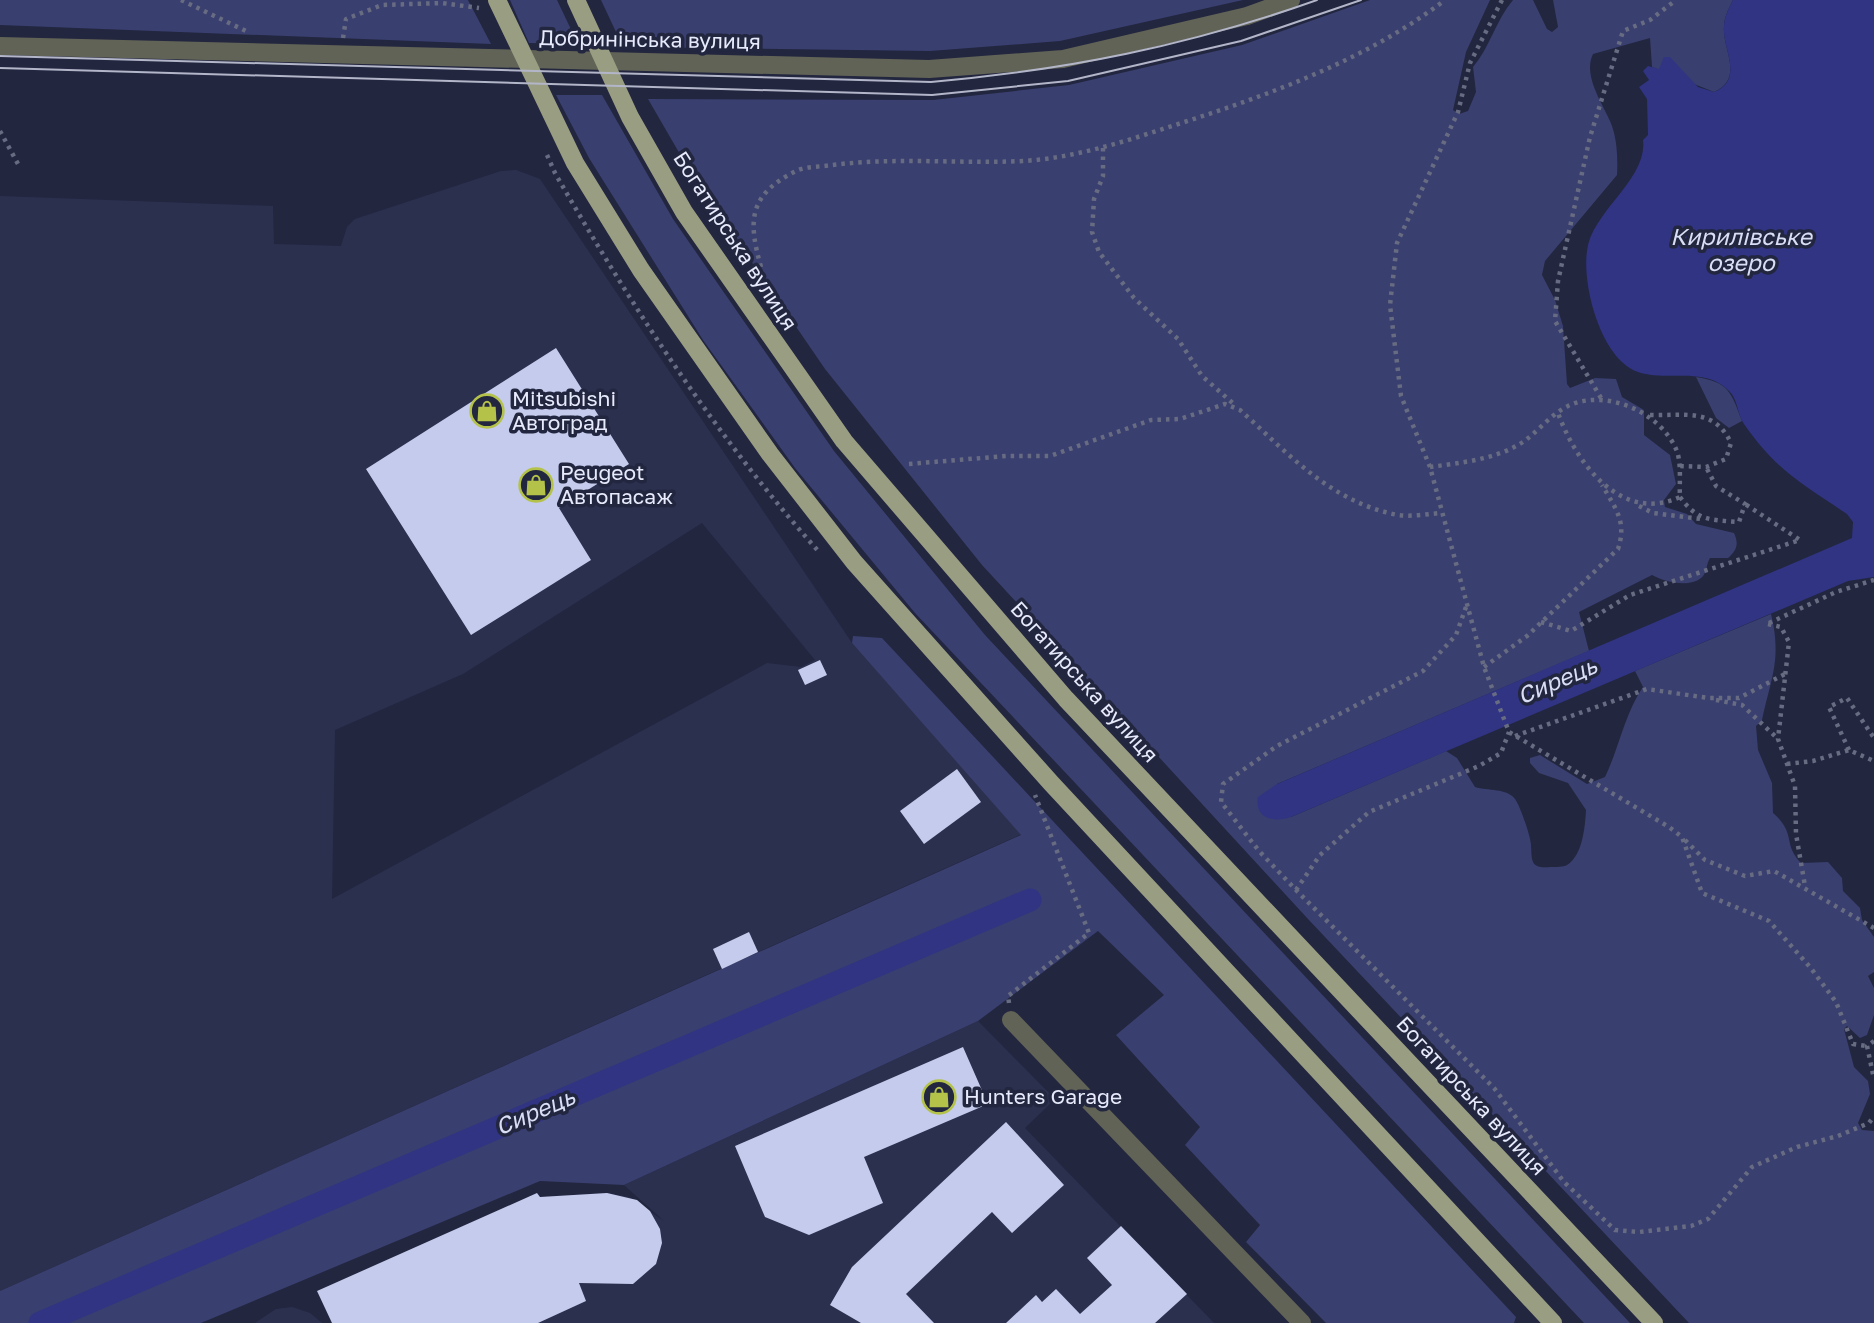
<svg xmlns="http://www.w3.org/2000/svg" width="1874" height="1323" font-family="'Golos Text',sans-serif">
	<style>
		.built { fill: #2c304f; fill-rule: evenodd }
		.green { fill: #393f6f }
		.water { fill: #303483 }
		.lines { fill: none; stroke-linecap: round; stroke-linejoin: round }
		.canal { stroke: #303483; stroke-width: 23 }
		.building { fill: #c4cbec }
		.path { stroke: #686c82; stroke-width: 4.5; stroke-dasharray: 3.5 5; stroke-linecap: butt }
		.minor { stroke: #616356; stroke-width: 18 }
		.major { stroke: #999d82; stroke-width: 18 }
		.tram { stroke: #b3b6c9; stroke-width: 2 }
		.labels { text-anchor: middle; stroke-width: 7; stroke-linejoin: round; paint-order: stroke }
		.street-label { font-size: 21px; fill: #e7eafb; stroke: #22263f }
		.poi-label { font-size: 21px; fill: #e7eafb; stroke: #22263f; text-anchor: start }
		.water-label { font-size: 23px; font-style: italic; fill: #d9def5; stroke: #22263f }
	</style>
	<rect width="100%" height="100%" fill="#22263f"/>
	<g class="built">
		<path d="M516,170L540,179L852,643L1022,834L0,1291V196L273,206L274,244L341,246L347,227L355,219L501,171ZM702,523L815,660L801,667L767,663L332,899L335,730L463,674Z"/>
		<path d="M978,1021L1055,1099L1025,1128L1214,1323H332L540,1197L607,1193L629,1197L664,1221L624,1185Z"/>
		<path d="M292,1307L310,1313L322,1323H255L276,1309Z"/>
	</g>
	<g class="green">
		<path d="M0,0H468L491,44L0,25Z"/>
		<path d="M510,0H557L578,44L529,43Z"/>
		<path d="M601,0H1243L1060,41L930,51L623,47Z"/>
		<path d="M1370,0H1490L1466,52L1453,110L1459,114L1468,111L1476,92L1473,67C1490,47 1496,20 1513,0H1533L1547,29L1552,32L1558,27L1553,0H1733C1729,8 1724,17 1724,27C1722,49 1745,78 1714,92L1652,67L1650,38L1593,54C1583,75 1601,101 1610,121C1617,136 1618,158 1617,175L1545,261L1542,275L1555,300L1563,326L1567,384L1570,388L1595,378L1616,379L1622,397L1644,410V435L1670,455L1676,484L1664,500L1665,507L1687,514L1696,524L1734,533C1739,544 1737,550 1728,558H1710C1706,564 1707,574 1701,578C1689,588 1664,582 1652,575L1579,612L1589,651L1277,784L1291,817L1446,751L1457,758L1475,787C1488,791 1507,788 1515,799C1520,805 1531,838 1531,845C1532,861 1530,869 1551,867C1556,867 1563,867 1567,865C1583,855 1585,826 1586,810L1568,783L1539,773L1530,763V758L1540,755L1587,784L1605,777C1619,748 1625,713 1643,687L1635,671L1771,614C1782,659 1771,678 1762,720L1756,726L1758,750L1772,783L1773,813C1797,834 1782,843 1801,863L1828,862L1842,878L1843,891L1860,908L1862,920L1874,937V972L1868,976L1874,988V1015L1867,1035L1860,1038L1847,1026L1844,1029L1854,1067L1868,1081L1870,1094L1858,1123L1862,1130L1874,1131V1323H1689L1308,919L982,565L825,369L692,175L648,99L933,100L1069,85L1242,45Z"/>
		<path d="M556,95H602L673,219L834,451L985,635L1630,1323H1584L915,613L795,468L703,340L589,158Z"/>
		<path d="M1696,377C1729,382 1731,392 1742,421L1729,428L1716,418Z"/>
		<path d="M853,636L882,638L1516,1317L1514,1323H1326L1246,1242L1260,1225L1185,1145L1200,1127L1116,1035L1164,995L1098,931L978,1021L624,1185L540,1181L201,1323H0V1291L1021,835L852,643Z"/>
	</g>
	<path class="water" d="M1733,0H1874V577L1848,581L1291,817C1275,823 1254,819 1258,797L1277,784L1852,538L1853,522L1847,514C1802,484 1776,470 1744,424C1737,414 1738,399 1729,391C1705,366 1667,382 1638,372C1601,359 1582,286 1587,251C1591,212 1648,179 1643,140L1648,135L1647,99L1639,87L1649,80L1643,71L1648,66L1659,69L1664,57H1670L1698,87L1714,92C1745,79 1722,49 1724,27C1724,17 1729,8 1733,0Z"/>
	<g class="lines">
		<path class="canal" d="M40,1323L1030,900"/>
	</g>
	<g class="building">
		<path d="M556,348L629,464L559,508L591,560L471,635L366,469Z"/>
		<path d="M820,660L827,675L805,685L798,670Z"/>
		<path d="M957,769L981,802L924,844L900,811Z"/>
		<path d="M749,932L758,952L722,969L713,949Z"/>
		<path d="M963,1047L988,1104L864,1157L883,1203L809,1235L765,1217L735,1146Z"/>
		<path d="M1006,1122L1064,1185L1012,1233L992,1212L906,1294L934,1323H861L830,1305L852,1267Z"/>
		<path d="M537,1193L540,1197L607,1193L637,1200L650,1211L660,1229L662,1243L656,1264L633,1284L579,1283L586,1301L538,1323H332L317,1291Z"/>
		<path d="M1121,1226L1187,1294L1155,1323H1006L1036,1295L1042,1302L1056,1289L1080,1314L1112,1285L1087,1258Z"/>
	</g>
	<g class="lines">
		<g class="path">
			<path d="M181,0L248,32"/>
			<path d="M1502,0L1470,63L1458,112L1397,243L1390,305L1401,396L1430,467L1484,667L1509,732L1669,827L1682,837L1702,893L1769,921L1810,967L1836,1002L1853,1044L1867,1046"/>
			<path d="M343,38L346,19L382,5L442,3L479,8"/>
			<path d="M0,131L18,164"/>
			<path d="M1103,148V176L1094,199L1092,232L1099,252L1134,298L1178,339L1202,376L1236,406"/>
			<path d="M547,155L555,173C632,307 717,438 820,553"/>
			<path d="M761,267C748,221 748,195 796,171C806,166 821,167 832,165C897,157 958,164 1023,161C1074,158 1123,142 1172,126C1266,96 1365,61 1445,0"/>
			<path d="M1601,398L1555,321L1558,281L1590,137L1623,31L1650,20L1676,0"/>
			<path d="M1650,415C1684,416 1714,407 1731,443L1726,459L1706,467L1679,466"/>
			<path d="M909,464L1006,456H1050L1151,420L1180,419L1225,404L1240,410C1289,454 1330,502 1398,515C1412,517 1428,514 1441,513"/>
			<path d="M1430,467C1458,463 1492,460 1518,445C1536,435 1549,415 1568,406C1605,388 1660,412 1676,449C1682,462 1679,483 1680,497C1621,524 1576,463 1558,413"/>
			<path d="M1680,497C1697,521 1711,520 1739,522L1745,504L1716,486L1706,467"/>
			<path d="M1639,506L1653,513L1701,519"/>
			<path d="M1466,607L1456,635L1423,671L1277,746L1223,784L1221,802L1259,851L1296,890L1494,1088L1564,1182L1615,1230L1639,1232L1691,1226L1708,1219L1752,1167L1797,1147L1838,1136L1869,1123L1874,1116"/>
			<path d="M1541,622L1571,631L1630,595L1800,540L1745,504"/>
			<path d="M1769,623L1836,592L1874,580"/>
			<path d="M1768,624L1781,627L1789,642L1778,739L1795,786L1796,834L1805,886"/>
			<path d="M1484,667L1527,636L1618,549C1627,522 1616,509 1602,485"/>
			<path d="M1716,700L1742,705L1777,738"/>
			<path d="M1515,736L1647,689L1708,698H1739L1785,674"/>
			<path d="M1849,750L1829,707L1847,698L1874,738"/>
			<path d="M1787,764L1813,761L1849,750L1874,761"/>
			<path d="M1685,840L1705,860L1745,876L1774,871L1874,928"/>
			<path d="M1296,890L1320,855L1369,812L1479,766L1501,753L1509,732"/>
			<path d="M1009,1003L1008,996L1089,933L1035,795"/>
			<path d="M1874,1041L1867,1046L1874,1079"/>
		</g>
		<g class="minor">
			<path d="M0,46L929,69L1063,59L1247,16L1291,0"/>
			<path d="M1011,1020L1302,1323"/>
		</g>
		<g class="major">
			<path d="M497,0L575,163L641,270L770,454L854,562L1051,783L1553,1323"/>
			<path d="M576,0L630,117L684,212L844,441L1066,699L1654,1323"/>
		</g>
		<g class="tram">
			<path d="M0,56L931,82C1067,70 1188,46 1317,0"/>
			<path d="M0,68L932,95L1068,81L1241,41L1361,0"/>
		</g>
	</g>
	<defs>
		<symbol id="shop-ring" viewBox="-11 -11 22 22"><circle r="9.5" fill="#22263f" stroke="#b4c24a" stroke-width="1.5"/><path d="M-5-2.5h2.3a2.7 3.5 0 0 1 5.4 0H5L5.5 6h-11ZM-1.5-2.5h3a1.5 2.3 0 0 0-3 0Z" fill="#b4c24a"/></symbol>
	</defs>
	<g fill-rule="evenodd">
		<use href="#shop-ring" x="468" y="392" width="38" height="38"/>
		<use href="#shop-ring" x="517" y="466" width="38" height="38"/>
		<use href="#shop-ring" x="920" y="1078" width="38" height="38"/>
	</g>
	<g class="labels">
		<g class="street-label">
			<text transform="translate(650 40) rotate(1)" y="7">Добринінська вулиця</text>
			<text transform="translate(735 241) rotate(57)" y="7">Богатирська вулиця</text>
			<text transform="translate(1084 682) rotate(48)" y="7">Богатирська вулиця</text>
			<text transform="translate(1471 1096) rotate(47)" y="7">Богатирська вулиця</text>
		</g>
		<g class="poi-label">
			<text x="512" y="406">Mitsubishi<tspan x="512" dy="24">Автоград</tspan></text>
			<text x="560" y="480">Peugeot<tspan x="560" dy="24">Автопасаж</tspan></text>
			<text x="964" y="1104">Hunters Garage</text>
		</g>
		<g class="water-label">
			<text x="1741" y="245">Кирилівське<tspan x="1741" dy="26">озеро</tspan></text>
			<text transform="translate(1557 681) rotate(-23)" y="8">Сирець</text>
			<text transform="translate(535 1112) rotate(-23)" y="8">Сирець</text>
		</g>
	</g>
</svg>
